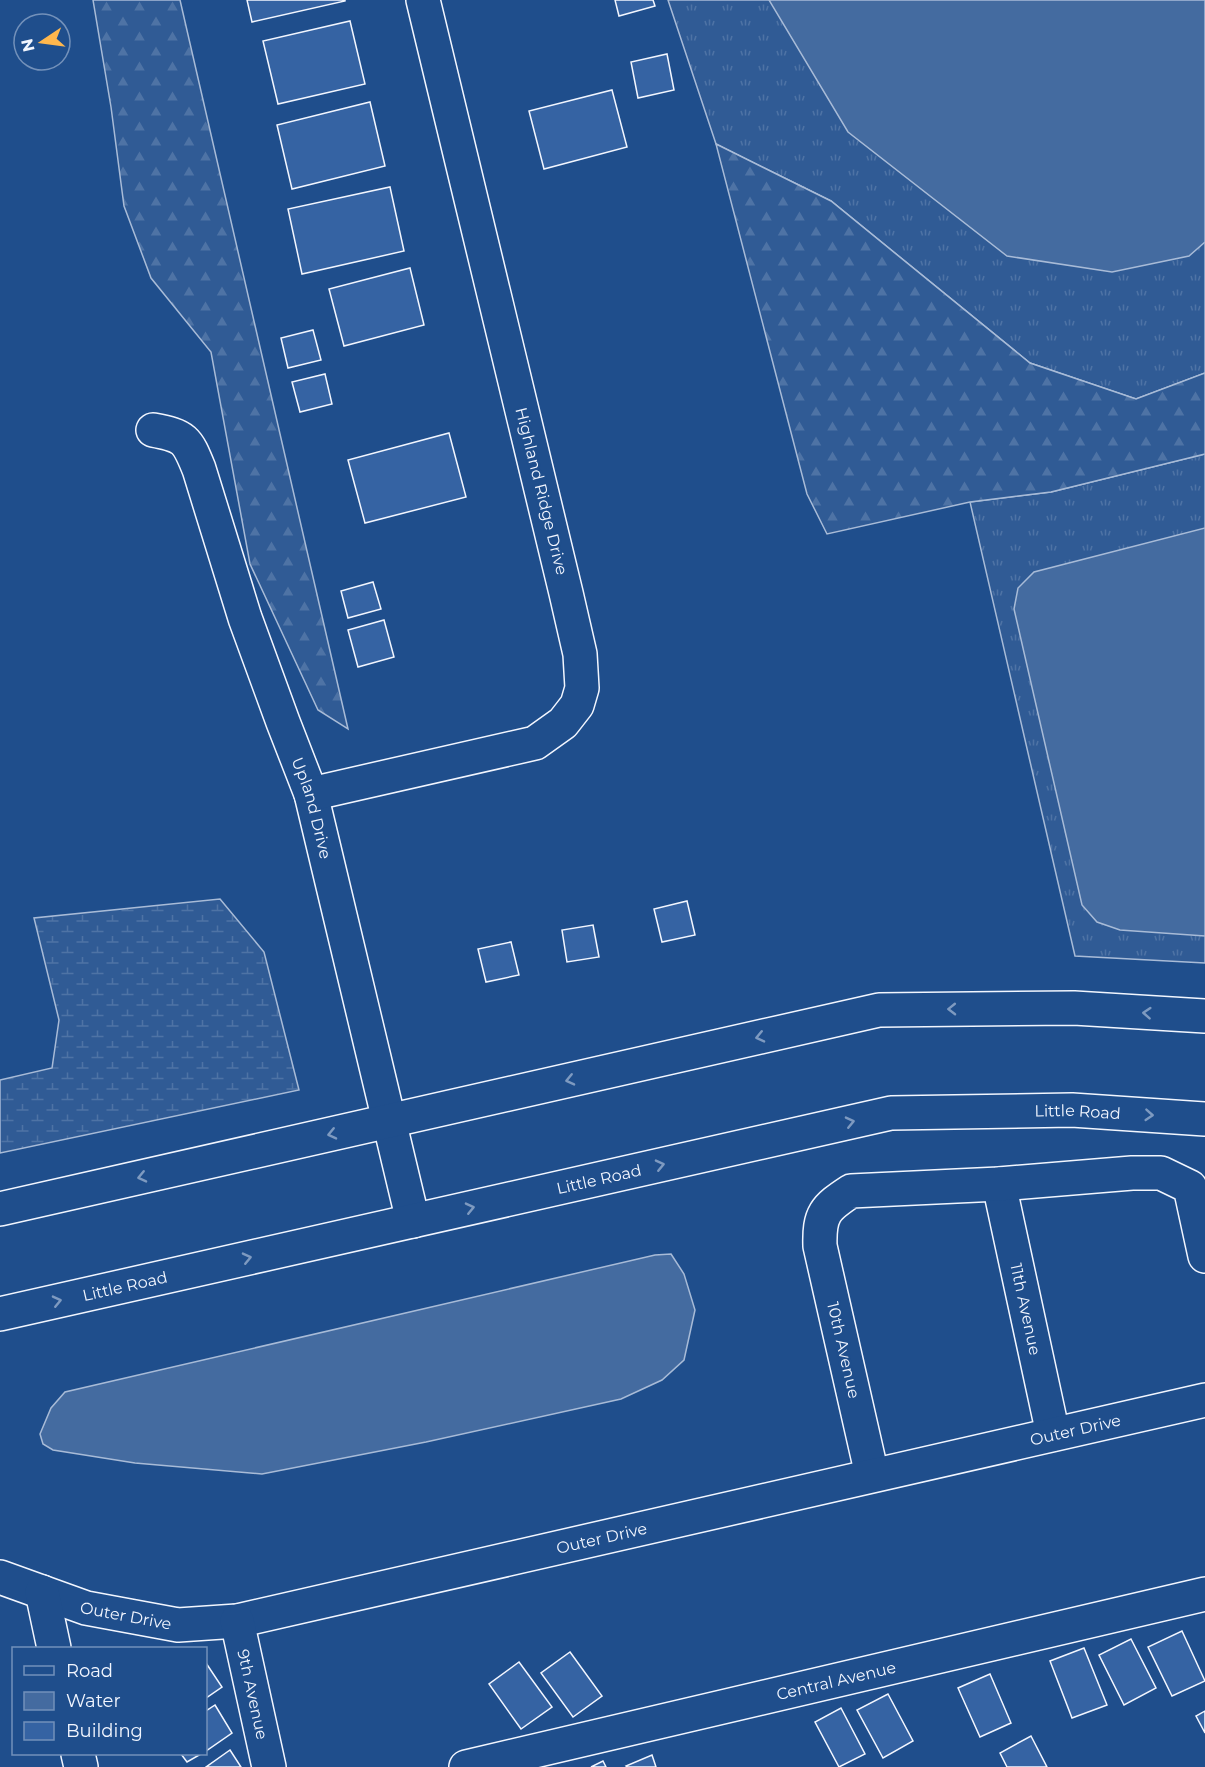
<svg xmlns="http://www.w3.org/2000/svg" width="1205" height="1767" font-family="Montserrat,sans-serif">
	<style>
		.grass { fill: url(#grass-tufts); stroke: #a8bbd7; stroke-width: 1.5 }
		.forest { fill: url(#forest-firs); stroke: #a8bbd7; stroke-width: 1.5 }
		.wetland { fill: url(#wetland-marsh); stroke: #a8bbd7; stroke-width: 1.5 }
		.water { fill: #446ba0; stroke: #a8bbd7; stroke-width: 1.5 }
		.building { fill: #3563a3; stroke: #f2f6ff; stroke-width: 1.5 }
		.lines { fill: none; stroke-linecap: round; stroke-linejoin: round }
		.minor-casing { stroke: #f2f6ff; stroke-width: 36 }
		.major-casing { stroke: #f2f6ff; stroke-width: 36 }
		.minor { stroke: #1f4e8c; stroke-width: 33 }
		.major { stroke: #1f4e8c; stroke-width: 33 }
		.oneway { stroke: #7e9ac0 }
		.labels { text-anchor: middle; stroke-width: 4.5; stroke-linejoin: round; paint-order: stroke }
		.street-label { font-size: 16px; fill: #f2f6ff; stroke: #1f4e8c }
	</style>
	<defs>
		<pattern id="grass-tufts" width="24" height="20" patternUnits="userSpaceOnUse" patternTransform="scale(1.5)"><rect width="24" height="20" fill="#305b95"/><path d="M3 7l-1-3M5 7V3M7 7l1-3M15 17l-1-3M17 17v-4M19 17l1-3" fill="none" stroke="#4e73a5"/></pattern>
		<pattern id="forest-firs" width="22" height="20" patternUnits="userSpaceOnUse" patternTransform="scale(1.5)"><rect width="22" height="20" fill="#305b95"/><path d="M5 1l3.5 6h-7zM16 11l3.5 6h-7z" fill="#4e73a5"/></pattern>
		<pattern id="wetland-marsh" width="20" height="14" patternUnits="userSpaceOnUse" patternTransform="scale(1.5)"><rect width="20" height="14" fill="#305b95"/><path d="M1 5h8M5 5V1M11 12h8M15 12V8" fill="none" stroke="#4e73a5"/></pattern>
	</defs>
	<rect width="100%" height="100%" fill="#1f4e8c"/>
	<g class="grass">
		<path d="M668,0H1205V373L1136,399L1030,363L831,201L716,144Z"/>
		<path d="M1205,454V963L1075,956L970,502L1051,492Z"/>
	</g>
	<g class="forest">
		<path d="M93,0H180L348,729L318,710L250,564L211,352L151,278L124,206L111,107Z"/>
		<path d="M716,144L831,201L1030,363L1136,399L1205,373V454L1051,492L970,502L827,534L807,494Z"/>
	</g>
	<path class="wetland" d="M220,899L264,952L299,1090L0,1153V1080L52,1068L59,1020L34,918Z"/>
	<g class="water">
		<path d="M769,0H1205V242L1189,256L1112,272L1007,256L848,132Z"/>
		<path d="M1205,528V936L1120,930L1097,922L1082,905L1014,609L1018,588L1034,572Z"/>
		<path d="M671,1254L684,1274L695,1310L684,1360L662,1380L621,1399L426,1442L262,1474L135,1463L53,1450L43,1444L40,1434L51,1408L65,1392L655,1255Z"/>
	</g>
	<g class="building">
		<path d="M247,0H345V1L252,22Z"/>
		<path d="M615,0H653L655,6L619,16Z"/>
		<path d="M350,21L365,84L278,104L263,41Z"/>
		<path d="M667,54L674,90L638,98L631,62Z"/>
		<path d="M612,90L627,147L544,169L529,111Z"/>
		<path d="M370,102L385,166L292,189L277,125Z"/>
		<path d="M390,187L404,251L302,274L288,209Z"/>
		<path d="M410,268L424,325L344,346L329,289Z"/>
		<path d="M313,330L321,360L288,368L281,338Z"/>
		<path d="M325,374L332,404L300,412L292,382Z"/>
		<path d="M449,433L466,497L365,523L348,460Z"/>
		<path d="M373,582L381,609L348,618L341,591Z"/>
		<path d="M384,620L394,657L358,667L348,630Z"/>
		<path d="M687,901L695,935L662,942L654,909Z"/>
		<path d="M593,925L599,957L567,962L562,930Z"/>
		<path d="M511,942L519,975L486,982L478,949Z"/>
		<path d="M1182,1631L1205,1681L1172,1696L1148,1647Z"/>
		<path d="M1131,1639L1156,1688L1124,1705L1099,1655Z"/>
		<path d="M1084,1648L1107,1705L1072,1718L1050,1661Z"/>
		<path d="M570,1652L602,1696L573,1717L541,1673Z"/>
		<path d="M519,1662L552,1707L521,1729L489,1684Z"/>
		<path d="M206,1663L222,1687L206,1698Z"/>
		<path d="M990,1674L1011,1723L980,1737L958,1688Z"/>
		<path d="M888,1694L913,1741L883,1758L857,1710Z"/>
		<path d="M215,1705L232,1733L206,1751V1711Z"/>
		<path d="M841,1708L865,1754L839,1767L815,1722Z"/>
		<path d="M1205,1711V1733L1196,1716Z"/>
		<path d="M1031,1736L1047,1767H1007L1000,1753Z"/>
		<path d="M230,1750L241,1767H206Z"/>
		<path d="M181,1754H201L187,1762Z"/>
		<path d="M652,1755L656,1767H627L626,1766Z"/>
		<path d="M603,1761L606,1767H591Z"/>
	</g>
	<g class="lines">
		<defs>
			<g id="minor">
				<path id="s1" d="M153,430C185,436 187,439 199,469L245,618L283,722L311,794L413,1221"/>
				<path d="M311,794L535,743L563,723L577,705L582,688L580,654L566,593L423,0"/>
				<path id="s2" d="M999,1184L1053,1434"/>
				<path d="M872,1475L820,1246C819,1214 825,1208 851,1191L999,1184L1132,1173H1161L1190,1187L1205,1256"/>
				<path id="s3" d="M0,1577L86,1608L178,1625L237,1621L1205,1400"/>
				<path d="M42,1592L54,1648"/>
				<path id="s4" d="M237,1621L269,1767"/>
				<path d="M78,1754L81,1767"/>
				<path id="s5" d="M466,1767L1205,1594"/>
			</g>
			<g id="major">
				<path d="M0,1209L879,1010L1074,1008L1205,1016"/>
				<path id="s6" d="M0,1314L891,1113L1072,1110L1205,1119"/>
			</g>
		</defs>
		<use href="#minor" class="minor-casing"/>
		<use href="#major" class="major-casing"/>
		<use href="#minor" class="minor"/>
		<use href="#major" class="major"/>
	</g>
	<defs><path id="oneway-chevron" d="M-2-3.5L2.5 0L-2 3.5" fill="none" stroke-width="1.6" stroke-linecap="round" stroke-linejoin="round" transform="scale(1.5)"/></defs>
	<g class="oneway">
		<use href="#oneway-chevron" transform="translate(952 1009) rotate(179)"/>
		<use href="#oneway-chevron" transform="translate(1147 1013) rotate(-176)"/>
		<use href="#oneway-chevron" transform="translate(760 1037) rotate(167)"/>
		<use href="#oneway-chevron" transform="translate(570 1080) rotate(167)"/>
		<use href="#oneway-chevron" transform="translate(1149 1115) rotate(4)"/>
		<use href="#oneway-chevron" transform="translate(850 1122) rotate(-13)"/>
		<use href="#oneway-chevron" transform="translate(332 1134) rotate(167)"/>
		<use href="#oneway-chevron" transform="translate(660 1165) rotate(-13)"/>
		<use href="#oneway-chevron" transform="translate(142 1177) rotate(167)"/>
		<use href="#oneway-chevron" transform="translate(470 1208) rotate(-13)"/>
		<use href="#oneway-chevron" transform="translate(247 1258) rotate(-13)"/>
		<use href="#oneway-chevron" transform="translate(57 1301) rotate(-13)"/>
	</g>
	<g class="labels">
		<g class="street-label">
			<text transform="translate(542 491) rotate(76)" y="6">Highland Ridge Drive</text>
			<text dy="6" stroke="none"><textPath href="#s1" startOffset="423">Upland Drive</textPath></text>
			<text dy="6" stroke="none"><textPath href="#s6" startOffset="1100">Little Road</textPath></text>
			<text dy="6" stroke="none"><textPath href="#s6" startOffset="614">Little Road</textPath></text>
			<text dy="6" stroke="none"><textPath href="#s6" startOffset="128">Little Road</textPath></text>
			<text dy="6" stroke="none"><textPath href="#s2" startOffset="128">11th Avenue</textPath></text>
			<text transform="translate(844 1350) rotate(77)" y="6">10th Avenue</text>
			<text dy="6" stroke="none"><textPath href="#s3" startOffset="1104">Outer Drive</textPath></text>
			<text dy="6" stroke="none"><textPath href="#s3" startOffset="618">Outer Drive</textPath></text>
			<text dy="6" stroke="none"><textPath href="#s3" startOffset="132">Outer Drive</textPath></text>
			<text dy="6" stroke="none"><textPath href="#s5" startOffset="380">Central Avenue</textPath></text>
			<text dy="6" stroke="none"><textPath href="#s4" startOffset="75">9th Avenue</textPath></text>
		</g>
	</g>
	<rect x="12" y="1647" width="195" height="108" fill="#1f4e8c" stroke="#7391ba" stroke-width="1.5"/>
	<rect x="24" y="1666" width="30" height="9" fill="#1f4e8c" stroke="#7391ba" stroke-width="1.5"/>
	<text x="66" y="1677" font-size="18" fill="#f2f6ff">Road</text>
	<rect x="24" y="1692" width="30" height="18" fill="#446ba0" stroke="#7391ba" stroke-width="1.5"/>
	<text x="66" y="1707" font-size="18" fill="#f2f6ff">Water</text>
	<rect x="24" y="1722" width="30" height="18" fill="#3563a3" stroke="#7391ba" stroke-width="1.5"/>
	<text x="66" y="1737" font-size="18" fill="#f2f6ff">Building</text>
	<g transform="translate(42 42) rotate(257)"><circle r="28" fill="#1f4e8c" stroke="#7391ba" stroke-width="1.5"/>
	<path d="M0-4.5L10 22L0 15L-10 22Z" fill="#ffb74d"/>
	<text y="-9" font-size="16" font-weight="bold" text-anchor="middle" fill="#f2f6ff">N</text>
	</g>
</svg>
